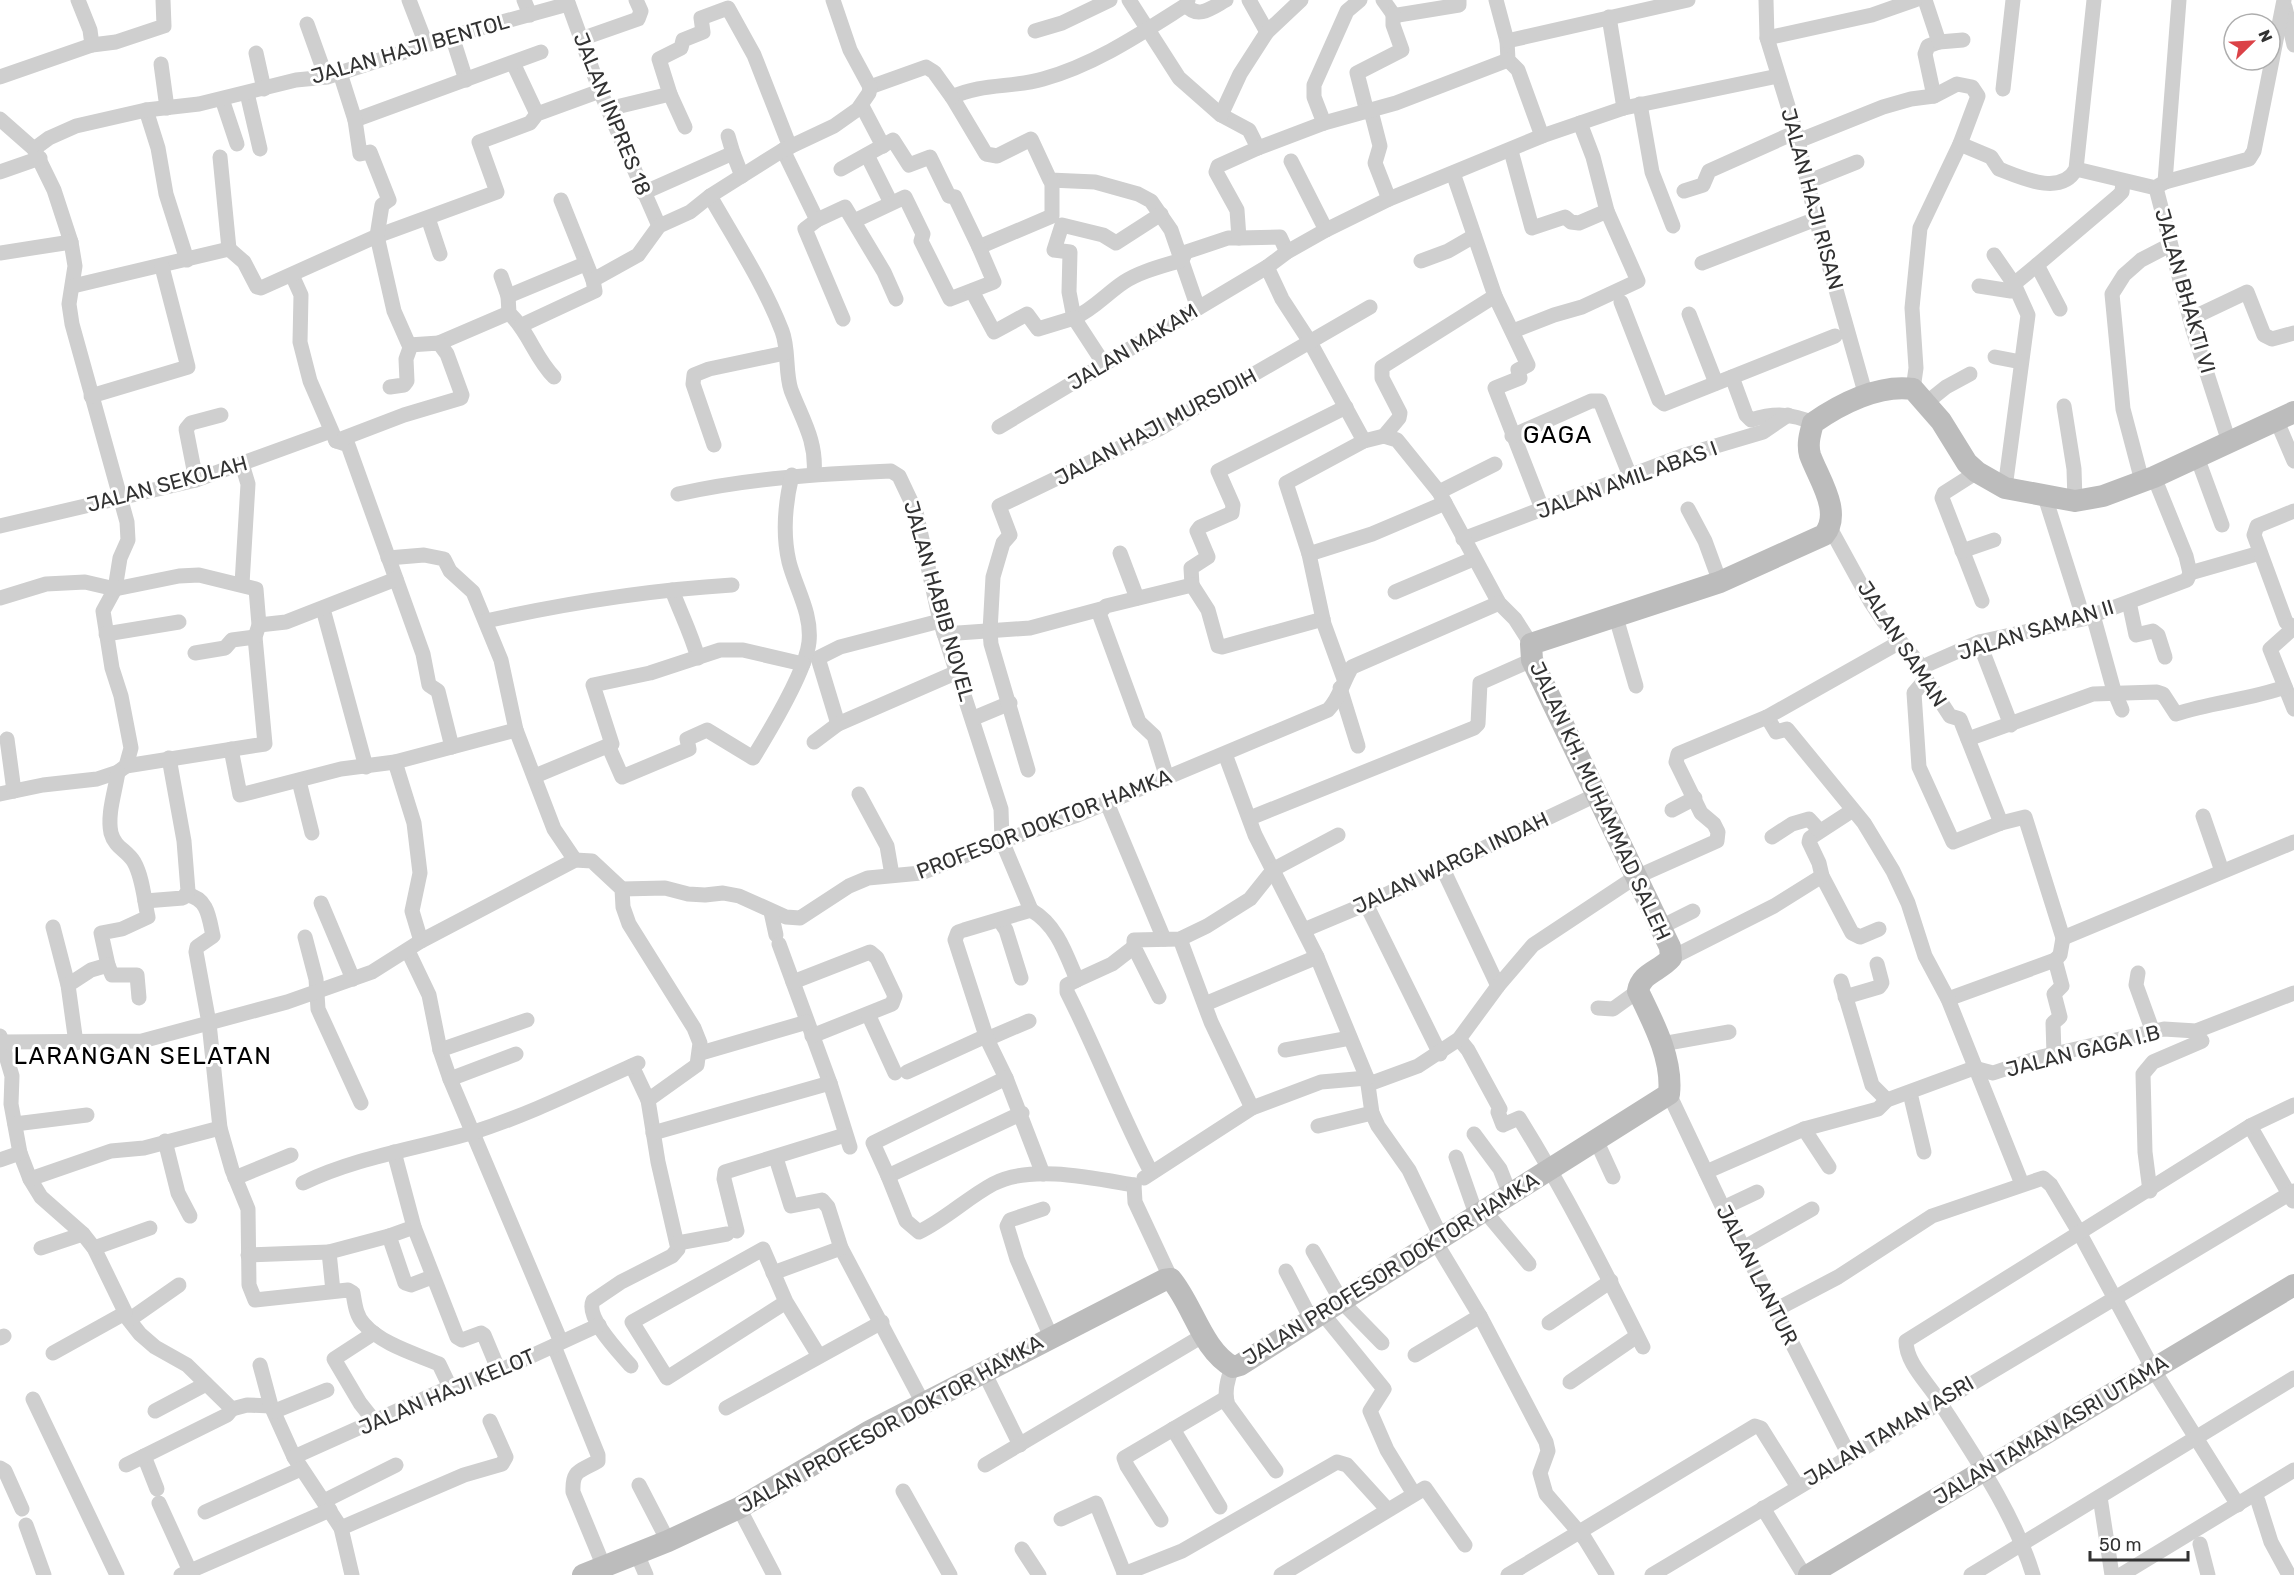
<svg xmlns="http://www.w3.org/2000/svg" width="2294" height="1575" font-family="Rubik,sans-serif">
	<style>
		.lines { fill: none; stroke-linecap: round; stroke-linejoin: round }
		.street { stroke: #cfcfcf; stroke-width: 15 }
		.secondary { stroke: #bcbcbc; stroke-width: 22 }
		.labels { text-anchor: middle; stroke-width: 6; stroke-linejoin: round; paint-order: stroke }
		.street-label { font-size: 21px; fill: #323232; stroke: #fff }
		.quarter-label { font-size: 24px; letter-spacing: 1.5px; fill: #000; stroke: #fff }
	</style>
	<rect width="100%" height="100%" fill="#fff"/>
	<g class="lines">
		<g class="street">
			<path d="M78,0L90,30L92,45"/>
			<path d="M409,0L426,44"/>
			<path d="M524,0L530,15"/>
			<path d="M567,0L600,91L659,226"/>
			<path d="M833,0L850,50L870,87"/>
			<path d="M1129,0L1179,78L1221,115L1249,130L1258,148"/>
			<path d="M1188,0L1186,5C1140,34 1096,64 1043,79C1012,88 982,83 952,97L986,154L997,156L1031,139L1050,180L1095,182L1138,194L1151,201L1171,230L1198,308"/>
			<path d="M1249,0L1267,32"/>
			<path d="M1383,0L1393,14L1398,15L1459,5V0"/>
			<path d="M1496,0L1507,41L1508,60L1518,70L1542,136"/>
			<path d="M1766,0L1767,38L1796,132L1816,219L1866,396"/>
			<path d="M1925,0L1939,42L1928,46L1925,54L1934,96"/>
			<path d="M1186,5C1198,20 1213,7 1226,0"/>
			<path d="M2285,7L2294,45"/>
			<path d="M1609,17L1624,108"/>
			<path d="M307,24L326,77"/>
			<path d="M1035,31L1062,23L1110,0"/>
			<path d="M452,36L466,80"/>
			<path d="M1767,38L1872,15L1915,0"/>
			<path d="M581,39L638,19L641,11L636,0"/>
			<path d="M1507,41L1688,0"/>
			<path d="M1939,42L1963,40"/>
			<path d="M256,53L264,89"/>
			<path d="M513,63L537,114"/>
			<path d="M161,64L167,108"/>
			<path d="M0,77L92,45L116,42L164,26L163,0"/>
			<path d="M870,87L926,67L934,72L952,97"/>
			<path d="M2003,89L2013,0"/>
			<path d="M247,93L260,149"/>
			<path d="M670,94L685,127"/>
			<path d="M222,99L237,144"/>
			<path d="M1640,104L1652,172L1673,226"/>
			<path d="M862,106L883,146"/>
			<path d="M608,109L670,94L659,59L681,48L683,40L703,32L701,18L728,8L754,55L790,147"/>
			<path d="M146,110L158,148L166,194L187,260"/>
			<path d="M1371,111L1380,146L1375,163L1389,199"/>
			<path d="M1367,112L1357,73L1402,50L1393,25V14"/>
			<path d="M1221,115L1240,74L1267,32L1301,0"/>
			<path d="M0,119L34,149L54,190L71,242L75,266L69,304L72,324L127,522L128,540L120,558L115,589L103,611L112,668L121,696L131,748L126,766L118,772L97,779L43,785L0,794"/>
			<path d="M355,120L541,52"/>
			<path d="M1324,123L1314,97V85L1347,11L1360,0"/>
			<path d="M728,136L733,153"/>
			<path d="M1798,141L1883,107L1911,99L1934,96L1957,84L1972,87L1978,96L1960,144L1920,228L1912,308L1916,368L1913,389"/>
			<path d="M1960,144L1991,157L1999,169C2020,177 2061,197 2076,169L2094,0"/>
			<path d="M34,149L49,138L76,126L146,110L199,104L296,80L327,77L473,30L568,4"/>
			<path d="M783,150L817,220"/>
			<path d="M1511,151L1532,228L1565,217L1571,222L1579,223L1607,211"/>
			<path d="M867,155L891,203"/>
			<path d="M220,157L229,249"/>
			<path d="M1291,161L1326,230"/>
			<path d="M841,169L893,140L909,165L930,157L949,196L955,197L979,247L1052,216V181"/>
			<path d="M2076,169L2156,188"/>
			<path d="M0,172L40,158"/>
			<path d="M1453,173L1495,296L1528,365L1518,370L1520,378L1495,388L1543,511"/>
			<path d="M1807,182L1857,162"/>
			<path d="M2165,182L2249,159L2254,151L2284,0"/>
			<path d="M2158,186L2165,182L2179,0"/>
			<path d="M2156,188L2193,330L2229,442"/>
			<path d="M1684,191L1703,185L1709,171L1796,132"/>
			<path d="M643,193L733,153L742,176"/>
			<path d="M710,196C735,240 764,284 782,331C789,349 785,372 791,390C802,419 817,441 814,474"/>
			<path d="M561,200L593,280"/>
			<path d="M1161,214L1116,243L1103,235L1062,225L1054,250L1070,252L1069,292L1074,318C1094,309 1106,294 1124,282C1141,271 1163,266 1182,260L1186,252L1228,238H1239"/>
			<path d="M428,218L440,254"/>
			<path d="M854,221L905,197L923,234L921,241L950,299L994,282L979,247"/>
			<path d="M1287,252L1280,237L1239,238L1237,210L1216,172L1218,166L1258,148L1324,123L1396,103L1508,60"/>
			<path d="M0,253L71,242"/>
			<path d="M1994,255L2014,284L2037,265"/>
			<path d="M1421,261L1448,251L1474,236"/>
			<path d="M1702,263L1816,219"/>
			<path d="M1267,267L1282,299L1310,342L1364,441"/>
			<path d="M292,275L301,295L300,342L310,381L336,441L348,445L423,654L429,685L438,691L452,747"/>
			<path d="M501,276L508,296L509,313C529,332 535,358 554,377"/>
			<path d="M73,286L229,249L244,262L257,287L261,288L377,236L497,192L479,142L530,123L537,114L600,91"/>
			<path d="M1979,286L2011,291L2014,284L2028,315L2005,488"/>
			<path d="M972,291L994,332L1027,314L1038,329L1074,318L1104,364"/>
			<path d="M508,296L585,264"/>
			<path d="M1621,302L1659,400L1664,404L1835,336"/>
			<path d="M2060,309L2037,265L2117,197L2122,192L2123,181"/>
			<path d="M1689,314L1716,383"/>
			<path d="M843,319L805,229L817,220L845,207L884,272L896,299"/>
			<path d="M2190,319L2247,292L2264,335L2272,339L2294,333"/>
			<path d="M522,325L595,291L593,280L638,255L659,226L690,212L710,196L783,150L834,126L858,109L869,93L870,87"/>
			<path d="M1513,331L1554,315L1582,307L1638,281L1607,211L1593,157L1580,123"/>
			<path d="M439,343L509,313"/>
			<path d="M1995,357L2021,362"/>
			<path d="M1732,377L1746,415L1751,420C1773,413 1791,413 1813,423"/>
			<path d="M390,387L404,385L407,381L406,359L411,345"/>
			<path d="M91,396L188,367L162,267"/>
			<path d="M1926,403L1946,387L1970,374"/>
			<path d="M2064,406L2074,469L2075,501"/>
			<path d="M2276,419L2294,461"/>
			<path d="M999,427L1267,267L1287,252L1326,230L1389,199L1542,136L1624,108L1778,76"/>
			<path d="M1384,436L1399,418L1400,413L1382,378V367L1495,296"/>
			<path d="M1512,436L1591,401H1600L1630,476"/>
			<path d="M336,441L404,415L461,398L462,395L447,354L439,343L409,345L394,311L377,236L382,205L389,200L370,152L360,154L355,120L340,73"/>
			<path d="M714,445L693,384L694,375L709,369L785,353"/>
			<path d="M2197,457L2222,525"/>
			<path d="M1977,472L1944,493L1942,498L1982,601"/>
			<path d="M196,480L186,429L191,423L221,415"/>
			<path d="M2142,481L2123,409L2112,294L2124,275L2141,260L2170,245"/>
			<path d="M1439,492L1495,464"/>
			<path d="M678,494C749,478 819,474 891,471L899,476L916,512L940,621L1001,809L1002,841L1031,910"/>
			<path d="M2045,497L2079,604"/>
			<path d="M1688,509L1705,541L1720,582"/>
			<path d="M0,526L196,480L331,431"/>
			<path d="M1830,528L1870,601L1884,622L1922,667L1926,679L1950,716L1960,719L2001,823"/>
			<path d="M1463,539L1682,456L1763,432L1788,415"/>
			<path d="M1962,551L1994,540"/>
			<path d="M1120,553L1137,598"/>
			<path d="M1309,554L1372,534L1445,503"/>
			<path d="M388,558L424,555L444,559L450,571L473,592L501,660L516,730L554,829L575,860"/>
			<path d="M2190,573L2260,553"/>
			<path d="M242,584L248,484L242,464"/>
			<path d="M1192,585L1191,568L1208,557L1197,531L1200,527L1232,513L1233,505L1218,471L1346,407"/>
			<path d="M1192,585L1208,610L1218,646L1222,647L1323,619"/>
			<path d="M672,590C681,614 691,633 698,658"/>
			<path d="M1395,592L1473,559"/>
			<path d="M0,598L46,584L85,582L115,589L179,576L199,575L256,589L259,625L255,637L265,744L126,766"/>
			<path d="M2129,602L2136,635L2153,631L2158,635L2165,657"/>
			<path d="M323,609L366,767"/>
			<path d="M1615,614L1636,686"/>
			<path d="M2093,615L2114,691L2122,710"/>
			<path d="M486,621C567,603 650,590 732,585"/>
			<path d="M259,625L286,622L396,579"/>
			<path d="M2290,625L2286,622L2254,535L2257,526L2294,511"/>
			<path d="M2290,625L2289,632L2270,649L2294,709"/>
			<path d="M106,634L179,622"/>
			<path d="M944,634L1030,628L1101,609"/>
			<path d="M1979,642L2011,725"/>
			<path d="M195,653L225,648L232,640L255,637"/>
			<path d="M1922,667L1979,642L2083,619L2187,580L2190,573L2186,556L2154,477"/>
			<path d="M1344,679L1324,624L1309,554L1286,483L1364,441L1384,436L1397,440L1439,492L1499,603L1515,619L1531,644"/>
			<path d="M1926,679L1914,693L1919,767L1953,842L2001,823L2025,817L2063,938L2060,955L2055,960L1948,999"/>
			<path d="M1340,688L1358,746"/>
			<path d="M1767,717L1776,732L1787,729L1864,823L1893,871L1908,903L1925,956L1948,999L2022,1184"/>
			<path d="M974,718L1010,703"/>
			<path d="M838,724L818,658L840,647L940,621"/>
			<path d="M7,739L14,791"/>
			<path d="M1968,739L2093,694L2157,692L2163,694L2176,714C2211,702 2249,700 2285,687"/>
			<path d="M814,742L838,724L955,673"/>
			<path d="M608,745L622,777L689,749L687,739L707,730L753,758C769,732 806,671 809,642C812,613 796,589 789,562C782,532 785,504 792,475"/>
			<path d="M231,749L240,795L341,769L395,762L516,730"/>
			<path d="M1225,754L1255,835L1317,957L1367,1078L1372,1113L1378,1126L1409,1170L1441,1237"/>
			<path d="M395,762L414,823L420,873L412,911L421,941"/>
			<path d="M1028,770L991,644L990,631L993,577L1003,543L1010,535L999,506L1159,429L1370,307"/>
			<path d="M535,776L612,744L593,685L650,673L720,650H743L803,664"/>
			<path d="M1167,778L1154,736L1139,722L1099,613L1106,606L1192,585"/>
			<path d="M299,781L312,833"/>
			<path d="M859,794L887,846L892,875"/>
			<path d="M1107,803L1164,939"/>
			<path d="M1672,810L1695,798"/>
			<path d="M1853,810L1810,838L1809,842L1819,863L1822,876L1852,933L1860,937L1879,929"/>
			<path d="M2203,816L2222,871"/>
			<path d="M1250,818L1474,728L1478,724L1480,683L1532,660"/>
			<path d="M1772,837L1792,824L1809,819L1820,831"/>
			<path d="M1442,867L1498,986"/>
			<path d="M622,889L665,888L688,894L705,895L723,893L739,896L786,917L800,918L849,886L868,878L921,873L1002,841L1075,816L1328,710C1340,698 1343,681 1352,667L1499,603"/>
			<path d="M187,895C208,898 209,918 213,936L197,947L196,952L209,1023L220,1128L232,1170L248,1209L249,1285L255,1300L348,1290L353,1293C355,1304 356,1316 364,1324C381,1344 416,1354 439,1364L450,1387"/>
			<path d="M145,901L183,898L188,891L184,841L169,758"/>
			<path d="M321,903L353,979"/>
			<path d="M1366,904L1440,1054"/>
			<path d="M1031,910C1057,925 1066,954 1077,980L1067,985V992C1097,1051 1120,1113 1151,1172"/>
			<path d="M771,912L776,935"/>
			<path d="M1000,921L1006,930L1021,978"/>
			<path d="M53,927L68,985L76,1043"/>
			<path d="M1661,927L1693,911"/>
			<path d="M1304,930L1366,904L1598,794"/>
			<path d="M305,937L316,979L318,1009L361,1103"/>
			<path d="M2063,938L2294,842"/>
			<path d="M1180,939L1211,1022L1252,1108"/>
			<path d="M779,944L830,1083L850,1147"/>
			<path d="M408,951L429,995L440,1050L450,1079L561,1342"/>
			<path d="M1671,958L1774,906L1822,876"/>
			<path d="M108,965L101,933L122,929L148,917C144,900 143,878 134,862C127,850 115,848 111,833C107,814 115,792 118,772"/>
			<path d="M2138,973L2136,985L2153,1032"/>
			<path d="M1077,980L1112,964L1134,947"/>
			<path d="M1841,981L1872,1085L1887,1100"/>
			<path d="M793,982L870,952L877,958L895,996L892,1004L812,1036"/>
			<path d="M68,985L91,970L108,965L112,975H137L139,998"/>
			<path d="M1159,997L1134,947V940L1180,939L1207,926L1250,899L1274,869L1338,835"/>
			<path d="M1845,997L1879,987L1882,983L1877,964"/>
			<path d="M1205,1004L1317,957"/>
			<path d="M1598,1008L1613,1009L1638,991"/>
			<path d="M868,1014L895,1073"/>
			<path d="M0,1036L12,1076L11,1104L20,1153L30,1179L41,1197L83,1234L94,1248L129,1320L140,1334L155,1347L187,1365L232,1409L247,1405L271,1406"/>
			<path d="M987,1039L1029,1021"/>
			<path d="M1459,1039L1468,1050L1500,1109L1498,1112L1503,1125L1519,1118C1565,1192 1604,1269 1643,1347"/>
			<path d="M2,1042L142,1041L287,1002L372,972L421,941L575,860L592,861L622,889L623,907L629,924L694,1028L700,1043L697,1065L648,1100L658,1162L678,1249L672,1256L621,1282L593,1301C585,1318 620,1353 631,1366"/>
			<path d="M1662,1044L1729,1032"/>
			<path d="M440,1050L527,1020"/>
			<path d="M1285,1050L1350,1038"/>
			<path d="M701,1053L807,1022"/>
			<path d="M2054,1054L2053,1023L2060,1017L2054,994L2062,986L2055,960"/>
			<path d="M632,1066L648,1100"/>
			<path d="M907,1072L986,1036"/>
			<path d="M1006,1078L987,1039L955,940L958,932L964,930L1031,910"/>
			<path d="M450,1079L516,1054"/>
			<path d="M1369,1084L1418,1066L1459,1039L1498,986L1533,945L1634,878L1717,841L1718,832L1714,824L1701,813L1676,762L1678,754L1767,717L1900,642"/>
			<path d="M1910,1093L1924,1152"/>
			<path d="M1669,1094L1723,1208L1849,1455"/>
			<path d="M1022,1113L888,1176L873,1143L1006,1078L1043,1174"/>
			<path d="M15,1124L87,1115"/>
			<path d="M1318,1126L1372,1113"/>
			<path d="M2250,1126L2293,1201"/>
			<path d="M1804,1129L1829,1167"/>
			<path d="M653,1133L830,1083"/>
			<path d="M1474,1134L1500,1169L1509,1192"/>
			<path d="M1596,1140L1613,1177"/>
			<path d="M165,1141L178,1193L190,1216"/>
			<path d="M394,1152L414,1227L457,1337L462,1340L481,1333L484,1335L499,1371"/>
			<path d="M1456,1157L1476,1214"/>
			<path d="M776,1158L791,1206L822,1200L828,1207L841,1248L924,1405"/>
			<path d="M0,1160L20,1153"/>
			<path d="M1706,1172L1804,1129L1878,1109L1887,1100L1974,1068L1993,1073L2041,1057L2164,1029L2196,1031L2294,993"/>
			<path d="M888,1176L906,1221L919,1232C946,1219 967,1198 993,1184C1031,1164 1093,1178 1134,1185"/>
			<path d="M235,1178L291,1155"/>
			<path d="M1144,1178L1252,1108L1321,1082L1367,1078"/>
			<path d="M30,1179L111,1151L144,1148L220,1128"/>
			<path d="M303,1183C357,1157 416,1149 474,1132C531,1114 584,1087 638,1063"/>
			<path d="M1134,1185L1135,1202L1171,1279"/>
			<path d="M2150,1191L2145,1152L2143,1074L2153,1062L2202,1041"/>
			<path d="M1723,1208L1757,1192"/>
			<path d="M1043,1209L1010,1220L1007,1226L1017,1259L1051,1337"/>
			<path d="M1483,1209L1529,1264"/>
			<path d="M414,1227L389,1236L405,1283L411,1285L432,1277"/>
			<path d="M737,1231L724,1179L725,1172L845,1135"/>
			<path d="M1435,1241L1480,1316L1546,1442L1548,1451L1540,1473L1546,1494L1585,1539L1607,1575"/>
			<path d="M678,1243L727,1234"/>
			<path d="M1745,1247L1812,1209"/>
			<path d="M41,1248L83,1234"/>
			<path d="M94,1248L150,1228"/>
			<path d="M1313,1251L1342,1302L1382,1343"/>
			<path d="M248,1255L329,1252"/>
			<path d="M1286,1271L1312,1321"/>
			<path d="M773,1273L841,1248"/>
			<path d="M333,1291L329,1252L389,1236"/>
			<path d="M786,1302L667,1378L632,1322L763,1249L786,1302L819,1356"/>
			<path d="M1775,1310L1838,1277L1932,1216L2043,1178L2051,1185L2079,1232L2153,1369L2238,1505"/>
			<path d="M1323,1314L1384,1389L1370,1411L1387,1450L1414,1494"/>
			<path d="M129,1320L179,1285"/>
			<path d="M1549,1323L1611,1281"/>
			<path d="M374,1333L334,1359L360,1403L375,1422"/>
			<path d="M0,1338L4,1336"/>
			<path d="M554,1346L598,1455V1461C580,1472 572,1469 573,1492L604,1567"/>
			<path d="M53,1353L125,1313"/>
			<path d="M1415,1355L1480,1316"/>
			<path d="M260,1365L271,1406L294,1457L341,1528L352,1575"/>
			<path d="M1233,1367C1227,1378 1224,1394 1228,1405L1276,1471"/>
			<path d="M984,1372L1020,1445"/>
			<path d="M1570,1382L1637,1336"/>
			<path d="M33,1399L117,1575"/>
			<path d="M726,1408L882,1322"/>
			<path d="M155,1411L206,1384"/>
			<path d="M275,1411L327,1390"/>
			<path d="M1173,1429L1220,1507"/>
			<path d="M144,1456L157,1489"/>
			<path d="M294,1457L450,1387L499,1371L599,1325"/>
			<path d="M126,1465L227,1415L232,1409"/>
			<path d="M985,1465L1204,1335"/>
			<path d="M0,1468L5,1471L22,1509"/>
			<path d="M639,1485L668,1541"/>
			<path d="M903,1491L950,1575"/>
			<path d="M2100,1497L2112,1575"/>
			<path d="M324,1501L396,1465"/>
			<path d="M2258,1501L2271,1542L2289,1575"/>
			<path d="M159,1503L189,1569"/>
			<path d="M739,1508L774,1575"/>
			<path d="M1763,1508L1804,1575"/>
			<path d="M205,1512L301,1469"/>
			<path d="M1061,1519L1096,1503L1125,1575"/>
			<path d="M1161,1520L1127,1466L1124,1458L1226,1398"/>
			<path d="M26,1525L44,1575"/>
			<path d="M341,1528L464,1475L502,1464L506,1457L490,1421"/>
			<path d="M2200,1544L2208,1575"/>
			<path d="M1022,1549L1039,1575"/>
			<path d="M637,1554L646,1575"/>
			<path d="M1124,1574L1182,1551L1337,1462L1347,1465L1387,1509"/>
			<path d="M181,1575L330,1510"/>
			<path d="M1281,1575L1425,1488L1465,1545"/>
			<path d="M1508,1575L1755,1426L1761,1428L1798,1487"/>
			<path d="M1652,1575L2294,1191"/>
			<path d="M1971,1575L2294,1378"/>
			<path d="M2033,1575C2015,1515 1973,1454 1939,1401C1928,1383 1906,1363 1906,1341L2250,1126L2294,1105"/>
			<path d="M2121,1575L2294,1470"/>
		</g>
		<g class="secondary">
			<path d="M583,1575L668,1541L739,1508L870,1431L1164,1280L1171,1279C1193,1305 1202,1350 1233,1367L1240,1365L1669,1094C1673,1059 1653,1022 1638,991C1641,973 1660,971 1671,958L1670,947L1532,660L1531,644L1720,582L1824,535C1843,512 1818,478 1810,455C1807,444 1810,434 1813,423C1840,404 1879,384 1913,389L1941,421L1967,463L1977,472L2005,488L2075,501L2103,496L2154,477L2294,412"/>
			<path d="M1809,1575L2294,1285"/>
		</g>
	</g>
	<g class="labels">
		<g class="street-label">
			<text transform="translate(410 49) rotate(-16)" y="7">JALAN HAJI BENTOL</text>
			<text transform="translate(612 114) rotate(68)" y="7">JALAN INPRES 18</text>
			<text transform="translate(1812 199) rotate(75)" y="7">JALAN HAJI RISAN</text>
			<text transform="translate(2185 291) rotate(74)" y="7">JALAN BHAKTI VI</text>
			<text transform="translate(1133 347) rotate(-31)" y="7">JALAN MAKAM</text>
			<text transform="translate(1156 427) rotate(-28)" y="7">JALAN HAJI MURSIDIH</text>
			<text transform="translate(1627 480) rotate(-20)" y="7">JALAN AMIL ABAS I</text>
			<text transform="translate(167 484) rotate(-15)" y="7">JALAN SEKOLAH</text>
			<text transform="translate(939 601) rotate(74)" y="7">JALAN HABIB NOVEL</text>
			<text transform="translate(2036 630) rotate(-17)" y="7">JALAN SAMAN II</text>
			<text transform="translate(1902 644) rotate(57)" y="7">JALAN SAMAN</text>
			<text transform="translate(1600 801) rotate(65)" y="7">JALAN KH. MUHAMMAD SALEH</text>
			<text transform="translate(1044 824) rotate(-21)" y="7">PROFESOR DOKTOR HAMKA</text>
			<text transform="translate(1451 863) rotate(-25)" y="7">JALAN WARGA INDAH</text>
			<text transform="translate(2083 1051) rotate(-14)" y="7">JALAN GAGA I.B</text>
			<text transform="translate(1391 1269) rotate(-32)" y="7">JALAN PROFESOR DOKTOR HAMKA</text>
			<text transform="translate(1757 1275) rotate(63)" y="7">JALAN LANTUR</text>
			<text transform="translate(447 1392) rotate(-23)" y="7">JALAN HAJI KELOT</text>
			<text transform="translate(891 1424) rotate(-29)" y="7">JALAN PROFESOR DOKTOR HAMKA</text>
			<text transform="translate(2051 1430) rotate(-31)" y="7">JALAN TAMAN ASRI UTAMA</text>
			<text transform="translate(1889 1431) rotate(-31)" y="7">JALAN TAMAN ASRI</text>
		</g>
		<g class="quarter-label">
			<text x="1558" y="443">GAGA</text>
			<text x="143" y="1064">LARANGAN SELATAN</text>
		</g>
	</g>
	<g transform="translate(2252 42) rotate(66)"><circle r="28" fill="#ffffff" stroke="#adadad" stroke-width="1.5"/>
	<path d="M0-4.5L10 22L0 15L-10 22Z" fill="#db4247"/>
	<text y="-9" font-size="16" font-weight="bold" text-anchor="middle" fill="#323232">N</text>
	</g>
	<path d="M2090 1551v9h98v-9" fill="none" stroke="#323232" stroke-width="3"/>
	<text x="2099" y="1551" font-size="18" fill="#323232" stroke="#ffffff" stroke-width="4.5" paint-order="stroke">50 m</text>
</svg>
